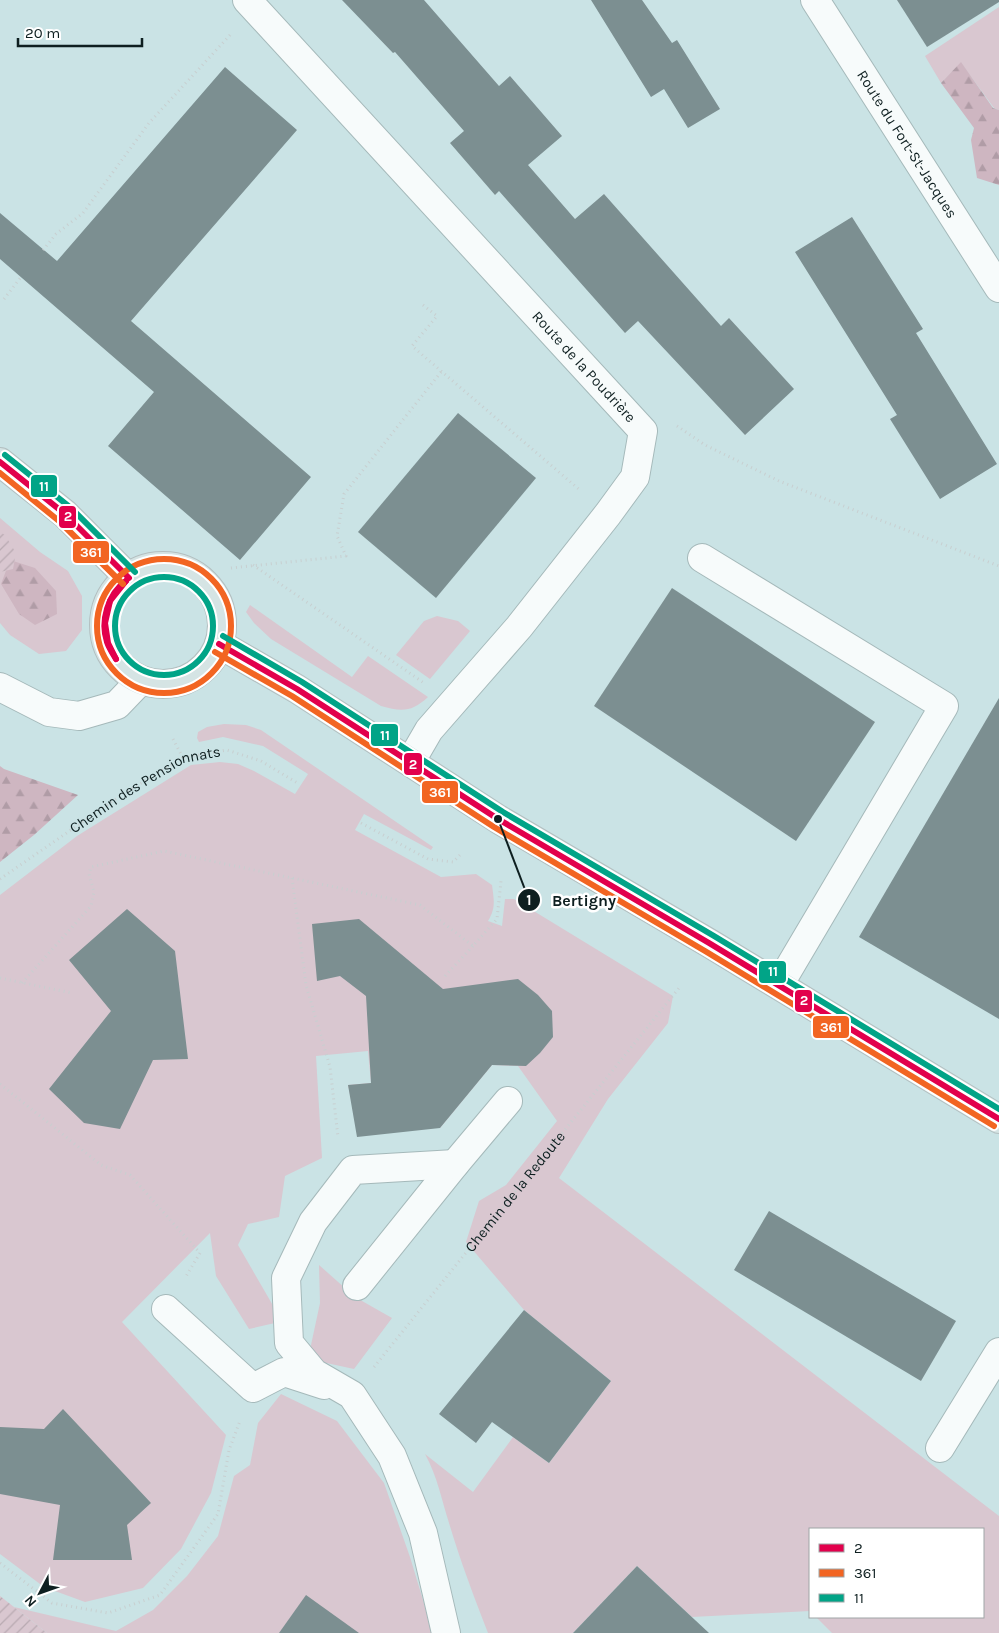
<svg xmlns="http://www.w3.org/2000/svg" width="999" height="1633" font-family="Karla,sans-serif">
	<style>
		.grass { fill: #d9c7d0 }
		.forest { fill: url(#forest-firs) }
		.garden { fill: url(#garden-furrows) }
		.building { fill: #7c8f91 }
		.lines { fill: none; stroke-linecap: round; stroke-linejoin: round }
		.minor-casing { stroke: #a5b9ba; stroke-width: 30 }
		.major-casing { stroke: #b3bfc0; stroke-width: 30 }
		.path { stroke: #c8cfd0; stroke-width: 3; stroke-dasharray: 1 4; stroke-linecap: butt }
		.minor { stroke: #f7fbfb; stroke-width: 28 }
		.major { stroke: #d5e4e4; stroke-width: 28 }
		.bus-1-casing { stroke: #fff; stroke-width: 10 }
		.bus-2-casing { stroke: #fff; stroke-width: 10 }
		.bus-3-casing { stroke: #fff; stroke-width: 10 }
		.bus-1 { stroke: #e2004c; stroke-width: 6 }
		.bus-2 { stroke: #f26522; stroke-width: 6 }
		.bus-3 { stroke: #01a487; stroke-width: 6 }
		.labels { text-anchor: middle; stroke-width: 5; stroke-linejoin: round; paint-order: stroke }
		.street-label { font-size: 15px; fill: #0e1f20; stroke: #fff }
		.leader { fill: none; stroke: #0e1f20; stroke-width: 2 }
		.callout-dot { fill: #0e1f20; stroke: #fff; stroke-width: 2 }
		.mark-label { font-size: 15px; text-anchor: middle; font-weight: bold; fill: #fff }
		.callout-label { font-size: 16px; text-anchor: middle; font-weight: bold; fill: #0e1f20; stroke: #fff; stroke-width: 5; stroke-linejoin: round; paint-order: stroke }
		.line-badge { stroke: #fff; stroke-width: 2 }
		.badge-label { font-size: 14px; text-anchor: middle; font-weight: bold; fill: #fff }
	</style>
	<defs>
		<pattern id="forest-firs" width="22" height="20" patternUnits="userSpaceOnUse" patternTransform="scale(1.25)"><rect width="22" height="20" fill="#ceb6c1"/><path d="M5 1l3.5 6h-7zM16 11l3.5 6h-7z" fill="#b09ca6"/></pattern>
		<pattern id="garden-furrows" width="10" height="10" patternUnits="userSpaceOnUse" patternTransform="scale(1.25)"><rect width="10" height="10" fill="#d9c7d0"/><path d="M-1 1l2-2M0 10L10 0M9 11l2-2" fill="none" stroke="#b9aab2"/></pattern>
	</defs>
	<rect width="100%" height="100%" fill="#cae3e5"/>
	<g class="grass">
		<path d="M999,7V110L994,108L961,63L941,83L925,56Z"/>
		<path d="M0,518L40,552L68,571L82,596V630L66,651L39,654L10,635L0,623Z"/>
		<path d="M250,605L352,677L368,656L428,697C412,712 402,712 381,706L271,639L254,623L246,612Z"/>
		<path d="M437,616L458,621L470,631L430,679L396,655L424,621Z"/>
		<path d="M224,724L246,725L261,730L433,847L431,850L364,814L355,830L441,877L476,874L492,885C494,900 496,908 488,921L502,926L505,899H514L673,996L668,1023L608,1099L559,1178L999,1516V1633H832L816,1617H983V1529H810V1611L692,1617L637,1566L573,1633H488C474,1597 460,1560 449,1523C441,1498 438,1478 425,1454L473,1492L513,1437L549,1463L611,1381L524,1310L466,1242L479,1201L506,1185L557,1121L518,1066L492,1065L440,1128L357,1127L348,1085L371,1083L368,1051L316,1056L322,1158L285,1176L279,1217L248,1224L238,1245L275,1309V1323L249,1329L216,1276L210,1233L122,1322L226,1435L211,1493L181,1549L143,1588L85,1602L44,1587L0,1554V895L77,836L191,765L220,762L238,764L254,771L295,794L308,774L263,746L223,737L199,742L197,738L198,732L207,727Z"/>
		<path d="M319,1265L355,1297L392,1318L354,1369L308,1359L320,1303Z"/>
		<path d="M281,1394L337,1421L384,1483L410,1557L433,1633H47L14,1607L116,1631L153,1610L187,1576L218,1536L234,1476L250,1465L258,1423Z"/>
	</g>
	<g class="forest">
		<path d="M961,62L993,108L999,110V185L977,178L971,140L974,128L941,83Z"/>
		<path d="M10,560L35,568L56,591L57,614L35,625L19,614L1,584Z"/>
		<path d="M0,766L4,769L78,795L34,835L0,862Z"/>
	</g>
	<g class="garden">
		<path d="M0,532L5,535L16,553L13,569L0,572Z"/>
		<path d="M0,1596L47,1633H0Z"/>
	</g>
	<g class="building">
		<path d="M342,0H424L499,86L510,76L562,136L528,165L575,219L604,194L721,326L729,318L794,389L745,435L638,321L625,333L499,191L495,195L450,143L464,131L395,52L393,53Z"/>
		<path d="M591,0H642L672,43L677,40L720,109L688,128L664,89L651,97Z"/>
		<path d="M897,0H999V2L927,47Z"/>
		<path d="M225,67L297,130L131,321L311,477L240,560L108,446L154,392L0,259V213L57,261Z"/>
		<path d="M852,217L923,329L916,333L997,464L940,499L890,419L897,415L795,252Z"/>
		<path d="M458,413L536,478L436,598L358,532Z"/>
		<path d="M672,588L875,722L796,841L594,706Z"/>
		<path d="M999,698V1019L859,937Z"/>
		<path d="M127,909L175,951L188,1059L153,1060L120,1129L84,1123L49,1089L111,1011L69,960Z"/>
		<path d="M359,919L443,989L518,979L538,995L552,1011L553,1037L540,1053L526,1066L492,1065L440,1128L357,1137L348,1085L371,1083L366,996L340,976L317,981L312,924Z"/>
		<path d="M769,1211L956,1321L921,1381L734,1270Z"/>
		<path d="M524,1310L611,1381L549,1463L492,1422L476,1443L439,1414Z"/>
		<path d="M63,1409L151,1503L127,1525L132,1560H53L60,1505L0,1494V1427L44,1429Z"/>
		<path d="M637,1566L709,1633H573Z"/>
		<path d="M306,1595L359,1633H279Z"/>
	</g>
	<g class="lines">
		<defs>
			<g id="minor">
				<path id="s3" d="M247,0L643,431L635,477L608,514L519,627L429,730L411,761"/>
				<path id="s4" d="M815,0L999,288"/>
				<path d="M702,558L944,706L779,985"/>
				<path d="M0,687L49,712L79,716L117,705L141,680"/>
				<path d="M357,1286L455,1164L508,1101"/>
				<path d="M166,1309L253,1388L284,1372L324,1385"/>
				<path d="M940,1448L999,1352"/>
				<path d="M446,1633L423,1533L392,1456L352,1395L314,1373L289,1343L286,1278L313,1222L353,1170L455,1164"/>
			</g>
			<g id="major">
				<path d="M0,462L65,514L129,578"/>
				<circle cx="163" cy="625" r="59"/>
				<path d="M219,644L297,689L498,819L709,943L999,1119"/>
			</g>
		</defs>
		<use href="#minor" class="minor-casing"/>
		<use href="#major" class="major-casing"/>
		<g class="path">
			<path d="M43,250L56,234L83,213L149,123L231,34"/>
			<path d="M4,299L21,277"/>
			<path d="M423,305L437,316L412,346L581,491"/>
			<path d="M677,426L705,445L779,481L999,566"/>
			<path d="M253,565L424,683"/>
			<path d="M231,568L346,556L337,536L344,494L441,372"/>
			<path d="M173,739L183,758"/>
			<path d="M361,823L428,859L453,862L460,855"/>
			<path d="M292,878L306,985L330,1067L338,1137"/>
			<path id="s1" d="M0,879L123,794L183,758L227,750L261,761L299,784"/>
			<path d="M445,976L473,946"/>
			<path d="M0,978L72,993"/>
			<path d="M22,983L91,906L94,892L89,874L91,867L164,851L420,905L473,946L497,919L501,881"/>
			<path d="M0,1084L101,1165L130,1175L200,1253L185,1278"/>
			<path id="s2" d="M374,1367L679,988"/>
			<path d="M0,1563L52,1603L108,1613L160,1595L218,1514L229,1450L240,1421"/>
		</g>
		<use href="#minor" class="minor"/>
		<use href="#major" class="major"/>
		<defs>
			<g id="bus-1">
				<path d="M0,462L65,514L129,578"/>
				<path d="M219,644L297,689L498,819L709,943L999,1119"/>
				<path d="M116,659C113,654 109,648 107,642C100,621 108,594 126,581"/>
				<path d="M116,659L108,643L105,623L110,601L126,581"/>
			</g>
			<g id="bus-2">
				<path d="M0,473L59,521L123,584"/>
				<circle cx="164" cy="626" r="67"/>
				<path d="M215,652L292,696L494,827L705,951L994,1126"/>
			</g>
			<g id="bus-3">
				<path d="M5,455L71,508L135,572"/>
				<circle cx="164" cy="626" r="49"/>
				<path d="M223,636L302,682L503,812L714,936L999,1109"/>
			</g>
		</defs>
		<use href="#bus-1" class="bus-1-casing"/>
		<use href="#bus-2" class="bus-2-casing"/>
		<use href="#bus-3" class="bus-3-casing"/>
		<use href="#bus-1" class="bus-1"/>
		<use href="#bus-2" class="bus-2"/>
		<use href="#bus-3" class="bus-3"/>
	</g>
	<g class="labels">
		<g class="street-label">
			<text dy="5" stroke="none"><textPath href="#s4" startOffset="171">Route du Fort-St-Jacques</textPath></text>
			<text dy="5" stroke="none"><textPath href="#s3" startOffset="498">Route de la Poudrière</textPath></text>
			<text dy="5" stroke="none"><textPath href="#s1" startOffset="172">Chemin des Pensionnats</textPath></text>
			<text dy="5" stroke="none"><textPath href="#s2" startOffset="225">Chemin de la Redoute</textPath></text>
		</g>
	</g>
	<path class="leader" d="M498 819L529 900"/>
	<g class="callout-dot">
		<circle cx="498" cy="819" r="5"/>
		<circle cx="529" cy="900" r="12"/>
	</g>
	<g class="mark-label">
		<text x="529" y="905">1</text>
	</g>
	<g class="callout-label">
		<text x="584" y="906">Bertigny</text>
	</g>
	<g class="line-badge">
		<rect x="30" y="474" width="28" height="24" rx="5" fill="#01a487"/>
		<rect x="58" y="505" width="19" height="24" rx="5" fill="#e2004c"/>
		<rect x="72" y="540" width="38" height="24" rx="5" fill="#f26522"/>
		<rect x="370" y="723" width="29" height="24" rx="5" fill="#01a487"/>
		<rect x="403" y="752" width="20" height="24" rx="5" fill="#e2004c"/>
		<rect x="421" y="780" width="38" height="24" rx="5" fill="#f26522"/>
		<rect x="758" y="960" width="29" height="24" rx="5" fill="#01a487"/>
		<rect x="794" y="989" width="19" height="24" rx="5" fill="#e2004c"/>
		<rect x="812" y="1015" width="38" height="24" rx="5" fill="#f26522"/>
	</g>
	<g class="badge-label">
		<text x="44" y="491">11</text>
		<text x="68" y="521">2</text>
		<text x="91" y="557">361</text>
		<text x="385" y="740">11</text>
		<text x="413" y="769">2</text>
		<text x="440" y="797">361</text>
		<text x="773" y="976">11</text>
		<text x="804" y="1005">2</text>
		<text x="831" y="1032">361</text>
	</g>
	<rect x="809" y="1528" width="175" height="90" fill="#ffffff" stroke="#9fa5a6"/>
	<rect x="819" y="1544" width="25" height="8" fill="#e2004c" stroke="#9fa5a6"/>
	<text x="854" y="1553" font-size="15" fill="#0e1f20">2</text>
	<rect x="819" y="1569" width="25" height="8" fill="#f26522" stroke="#9fa5a6"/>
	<text x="854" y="1578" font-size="15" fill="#0e1f20">361</text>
	<rect x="819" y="1594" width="25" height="8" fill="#01a487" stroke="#9fa5a6"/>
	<text x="854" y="1603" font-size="15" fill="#0e1f20">11</text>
	<g transform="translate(40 1593) rotate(229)" stroke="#ffffff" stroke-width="4" paint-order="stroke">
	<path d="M0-4L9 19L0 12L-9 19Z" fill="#0e1f20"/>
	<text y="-8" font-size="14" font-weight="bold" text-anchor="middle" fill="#0e1f20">N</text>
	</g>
	<path d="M18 38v8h124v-8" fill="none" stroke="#0e1f20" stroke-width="2.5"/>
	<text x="25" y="38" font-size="15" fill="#0e1f20" stroke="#ffffff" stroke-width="4" paint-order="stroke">20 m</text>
</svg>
